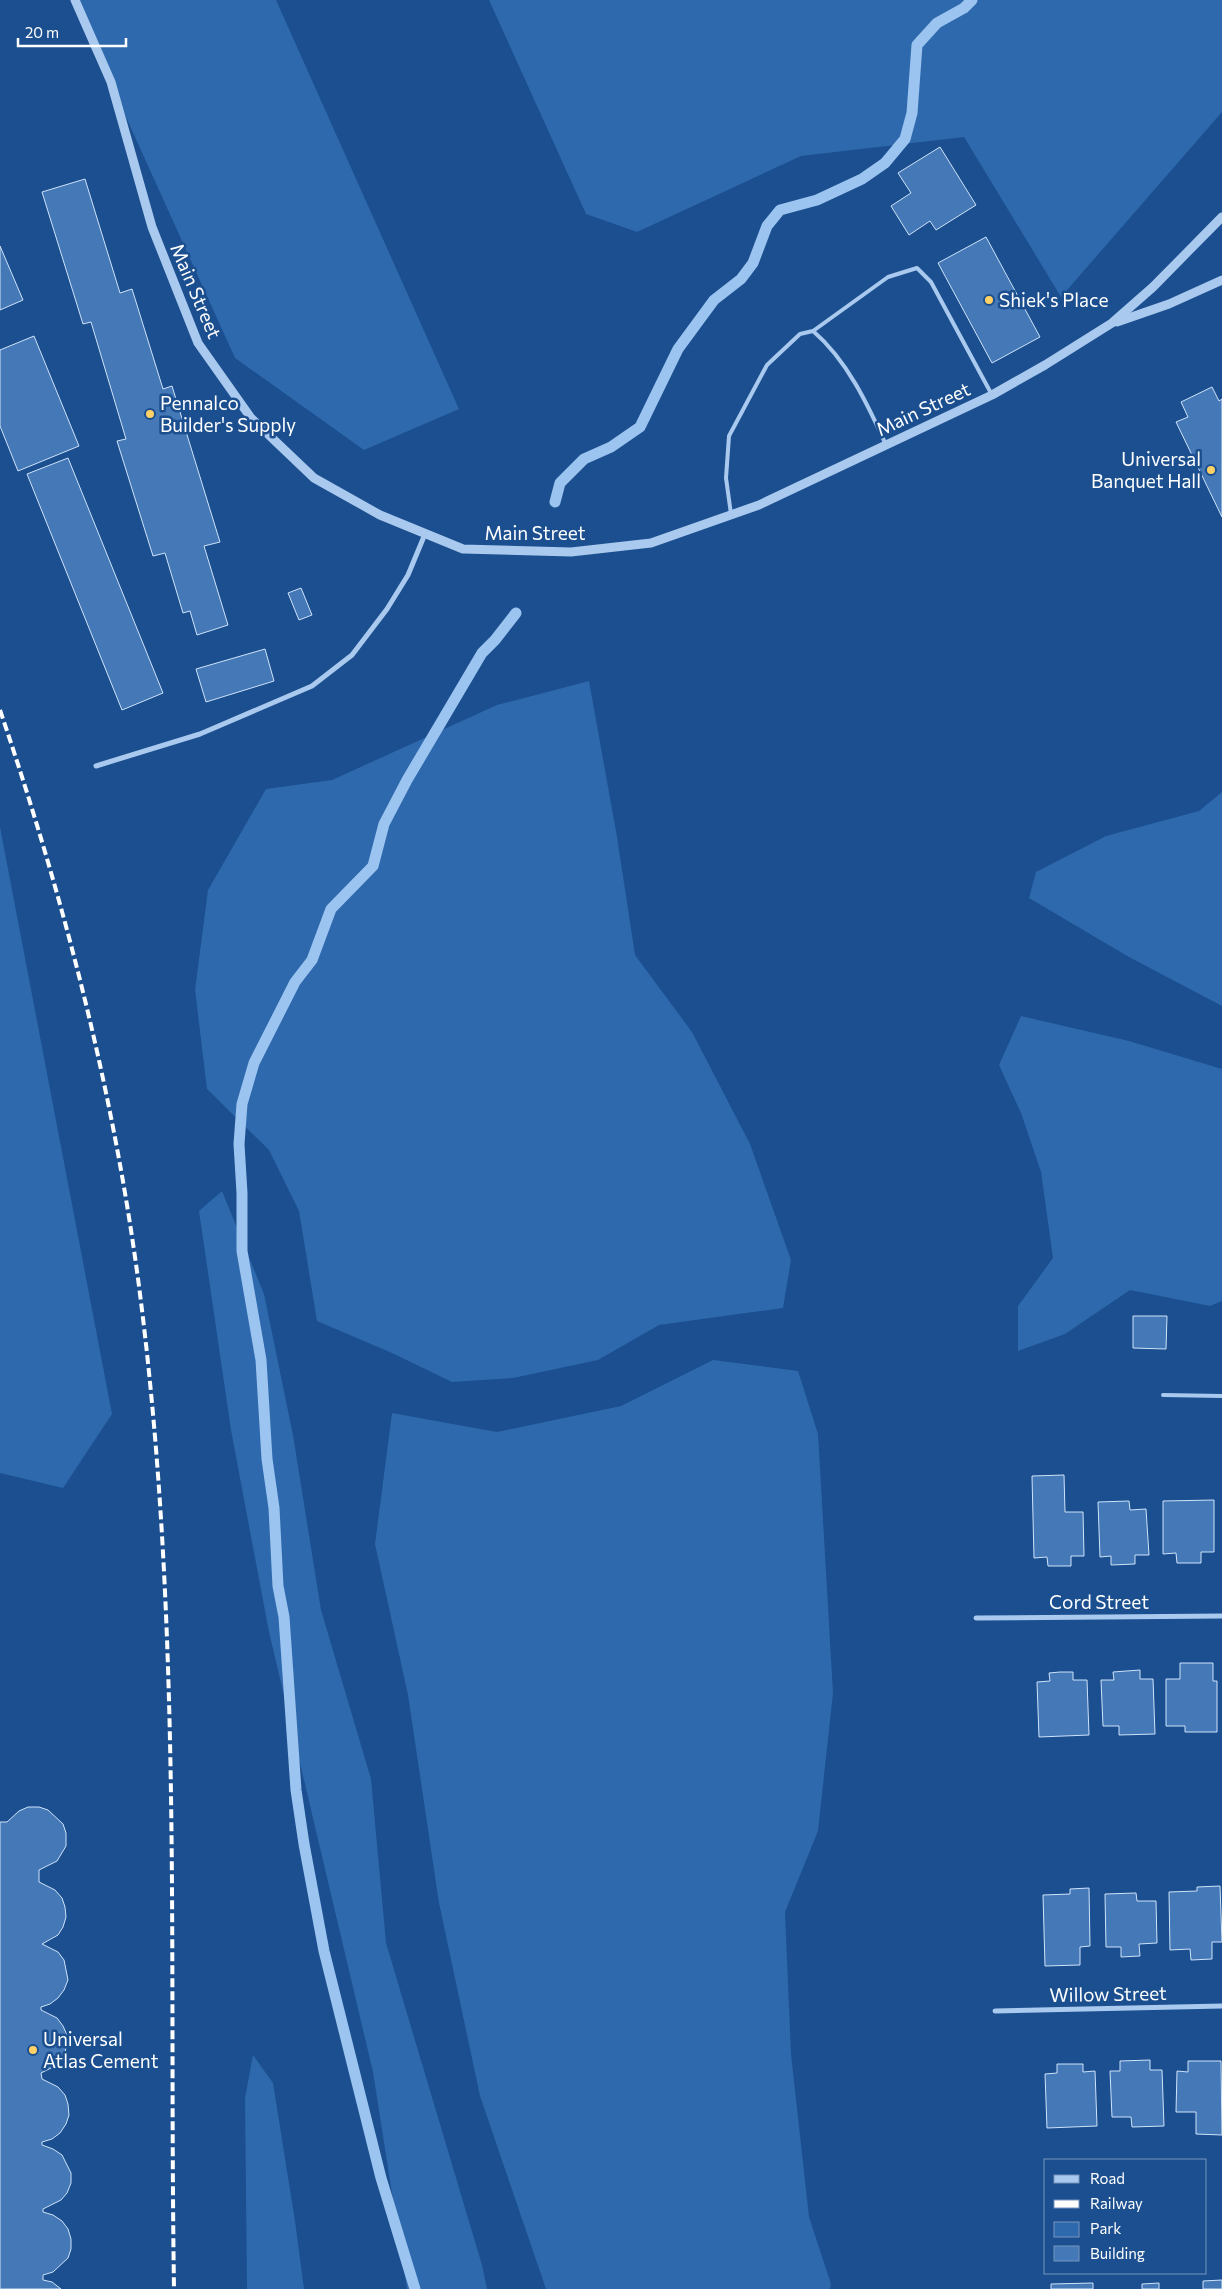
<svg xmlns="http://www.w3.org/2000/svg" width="1222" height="2289" font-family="Commissioner,sans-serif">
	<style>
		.green { fill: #2e69ad }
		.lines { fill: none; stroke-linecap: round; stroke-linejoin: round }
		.stream { stroke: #9cc4f0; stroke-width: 11 }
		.building { fill: #4478b7; stroke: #cfe3fa }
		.service { stroke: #a9c9ee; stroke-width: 4 }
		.minor { stroke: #a9c9ee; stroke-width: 5 }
		.tertiary { stroke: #a9c9ee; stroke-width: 9 }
		.rail { stroke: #fff; stroke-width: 4; stroke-dasharray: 9 4; stroke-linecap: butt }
		.poi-dot { fill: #ffd166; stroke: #1b4f8f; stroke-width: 2 }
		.labels { text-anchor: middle; stroke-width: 5; stroke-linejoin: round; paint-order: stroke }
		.street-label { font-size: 19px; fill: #fff; stroke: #1b4f8f }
		.poi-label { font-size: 19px; fill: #fff; stroke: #1b4f8f; text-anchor: start }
	</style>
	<rect width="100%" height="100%" fill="#1b4f8f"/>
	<g class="green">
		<path d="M73,0H276L459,409L364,450L235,358Z"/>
		<path d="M489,0H1222V112L1061,297L964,137L801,156L637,232L586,214Z"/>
		<path d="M589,681L617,837L635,955L692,1032L750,1144L791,1260L783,1308L659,1325L598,1360L513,1378L452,1382L392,1353L317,1321L299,1211L269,1150L207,1089L195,990L208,890L266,789L332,780L497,705Z"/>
		<path d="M1222,792V1006L1129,957L1029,898L1036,872L1106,836L1199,811Z"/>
		<path d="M0,827L112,1414L63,1488L0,1473Z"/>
		<path d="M1021,1016L1129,1041L1222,1069V1301L1210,1306L1130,1290L1065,1334L1018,1351V1306L1053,1258L1041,1172L1021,1113L999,1065Z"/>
		<path d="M222,1191L264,1294L293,1435L321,1610L371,1779L386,1943L482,2265L487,2289H407L373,2072L269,1632L231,1430L199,1211Z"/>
		<path d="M713,1360L798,1371L818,1434L833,1693L818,1831L785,1912L791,2054L809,2217L831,2284L830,2289H546L480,2096L439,1903L408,1695L375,1544L392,1413L497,1432L621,1406Z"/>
		<path d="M253,2055L273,2083L295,2221L304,2289H247L245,2098Z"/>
	</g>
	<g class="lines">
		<g class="stream">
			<path d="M555,502L560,483L584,459L611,447L640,427L678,349L714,300L741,279L753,263L767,226L780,210L817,200L862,179L885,163L905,139L912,113L917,45L937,23L964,8L972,0"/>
			<path d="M415,2289L381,2178L324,1951L304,1844L296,1790L284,1617L278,1586L274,1508L267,1459L261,1360L242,1251V1193L239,1144L242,1104L254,1063L295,982L312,960L331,909L373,866L384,824L407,780L482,653L495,640L516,613"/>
		</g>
	</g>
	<g class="building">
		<path d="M940,147L976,205L936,230L930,221L909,235L891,206L911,193L898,173Z"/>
		<path d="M85,179L120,293L132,289L163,389L172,386L220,542L204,546L228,625L197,635L190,611L183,613L165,553L153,556L117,441L126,439L91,322L83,324L42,192Z"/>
		<path d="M986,237L1040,337L992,363L938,263Z"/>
		<path d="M0,246L23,300L0,310Z"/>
		<path d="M34,336L79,446L18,471L0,426V350Z"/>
		<path d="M1212,387L1219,401L1222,399V517L1176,422L1188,417L1181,402Z"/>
		<path d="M68,458L163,693L122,710L27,474Z"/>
		<path d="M301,588L312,615L299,620L288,593Z"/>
		<path d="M265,649L274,681L206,702L196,669Z"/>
		<path d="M1133,1316H1167L1166,1349L1133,1348Z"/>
		<path d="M1064,1475L1065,1512H1083L1084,1556H1071V1566H1048L1047,1557L1034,1558L1032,1476Z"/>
		<path d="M1214,1500V1552H1201V1563H1177L1176,1553L1163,1554V1501Z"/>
		<path d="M1129,1501L1130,1510L1146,1509L1149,1555H1135V1564L1111,1565V1556L1100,1557L1098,1502Z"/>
		<path d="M1180,1663H1213V1681H1217V1732H1185V1726H1166V1679H1180Z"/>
		<path d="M1140,1670V1679H1153L1155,1734L1119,1735V1726H1103L1101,1680H1114L1113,1672Z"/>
		<path d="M1060,1672H1073V1680H1087L1089,1735L1039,1737L1037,1682L1050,1681L1049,1673Z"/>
		<path d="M28,1807H39L48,1810L63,1824L66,1833V1846L57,1861L39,1870V1882L55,1890L62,1898L65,1907L66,1917L63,1927L58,1935L42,1944L58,1952L64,1960L68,1980L64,1990L58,1998L50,2004L41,2007V2010L57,2018L63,2026L67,2035L65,2055L59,2064L41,2073L42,2079L58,2087L65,2095L68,2104L69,2115L66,2124L60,2133L52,2139L42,2142V2145L53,2149L62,2155L71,2173V2183L67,2193L61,2200L43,2209V2212L53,2215L62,2221L68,2229L71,2239V2249L68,2258L53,2272L43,2275V2280L52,2282L61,2289H0V1822H7L19,1811Z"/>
		<path d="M1220,1886L1222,1942H1212V1959L1191,1960L1190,1949L1170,1950L1169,1892L1197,1891V1887Z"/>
		<path d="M1089,1888L1090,1946L1080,1947V1965L1045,1966L1043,1895L1070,1894V1889Z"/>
		<path d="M1136,1893L1137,1901H1156L1157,1943L1139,1944L1140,1956L1121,1957V1947H1106L1105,1894Z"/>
		<path d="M1150,2060V2070H1162L1164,2126L1132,2127L1131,2117H1112L1110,2071H1120V2061Z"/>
		<path d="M1188,2061H1221L1222,2135L1196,2134V2112H1176L1177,2071L1188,2072Z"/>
		<path d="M1057,2064H1083V2072L1095,2071L1097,2126L1047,2128L1045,2074L1057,2073Z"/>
		<path d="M1222,2280V2289H1203V2281Z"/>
		<path d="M1093,2283V2289H1051V2284Z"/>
		<path d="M1159,2283V2289H1142V2284Z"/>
	</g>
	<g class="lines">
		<g class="service">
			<path d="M813,331L888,277L917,268L931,282L992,395"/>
			<path d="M731,514L726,478L729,436L767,365L800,334L813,331C847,360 868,405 886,445"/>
			<path d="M1163,1395L1222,1396"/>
		</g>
		<g class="minor">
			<path d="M96,766L200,734L312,686L352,655L387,609L408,575L425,534"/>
			<path d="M976,1618L1222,1616"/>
			<path d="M995,2011L1222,2006"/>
		</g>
		<g class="tertiary">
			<path d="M75,0L111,82L152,227L198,343L251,418L314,478L380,515L463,549L571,552L651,543L759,505L992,395L1045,365L1112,323L1153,287L1222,217"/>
			<path d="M1117,322L1169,304L1222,280"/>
		</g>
		<path class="rail" d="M0,710C65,902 116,1100 141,1302C182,1630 169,1960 174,2289"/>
	</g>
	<g class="poi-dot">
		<circle cx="989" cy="300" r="5"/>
		<circle cx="150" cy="414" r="5"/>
		<circle cx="1211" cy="470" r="5"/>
		<circle cx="33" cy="2050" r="5"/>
	</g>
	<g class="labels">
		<g class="street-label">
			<text transform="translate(196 291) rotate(67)" y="7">Main Street</text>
			<text transform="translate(923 409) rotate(-25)" y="7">Main Street</text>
			<text x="535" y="540">Main Street</text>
			<text x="1099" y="1609">Cord Street</text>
			<text transform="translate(1108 1994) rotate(-1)" y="7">Willow Street</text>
		</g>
		<g class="poi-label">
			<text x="999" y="307">Shiek's Place</text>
			<text x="160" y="410">Pennalco<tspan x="160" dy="22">Builder's Supply</tspan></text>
			<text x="1201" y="466" text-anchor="end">Universal<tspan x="1201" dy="22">Banquet Hall</tspan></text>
			<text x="43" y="2046">Universal<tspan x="43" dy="22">Atlas Cement</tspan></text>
		</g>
	</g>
	<rect x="1044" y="2159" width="162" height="115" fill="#1b4f8f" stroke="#7695bc"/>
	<rect x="1054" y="2175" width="25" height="8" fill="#a9c9ee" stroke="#7695bc"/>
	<text x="1090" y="2184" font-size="15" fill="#ffffff">Road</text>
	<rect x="1054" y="2200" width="25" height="8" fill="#ffffff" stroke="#7695bc"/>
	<text x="1090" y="2209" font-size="15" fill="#ffffff">Railway</text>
	<rect x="1054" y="2222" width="25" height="15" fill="#2e69ad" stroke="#7695bc"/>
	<text x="1090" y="2234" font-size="15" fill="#ffffff">Park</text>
	<rect x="1054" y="2246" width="25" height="15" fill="#4478b7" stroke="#7695bc"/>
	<text x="1090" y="2259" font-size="15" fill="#ffffff">Building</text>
	<path d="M18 38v8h108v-8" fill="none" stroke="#ffffff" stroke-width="2.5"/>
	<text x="25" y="38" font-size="15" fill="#ffffff" stroke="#1b4f8f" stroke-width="4" paint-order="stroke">20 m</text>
</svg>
